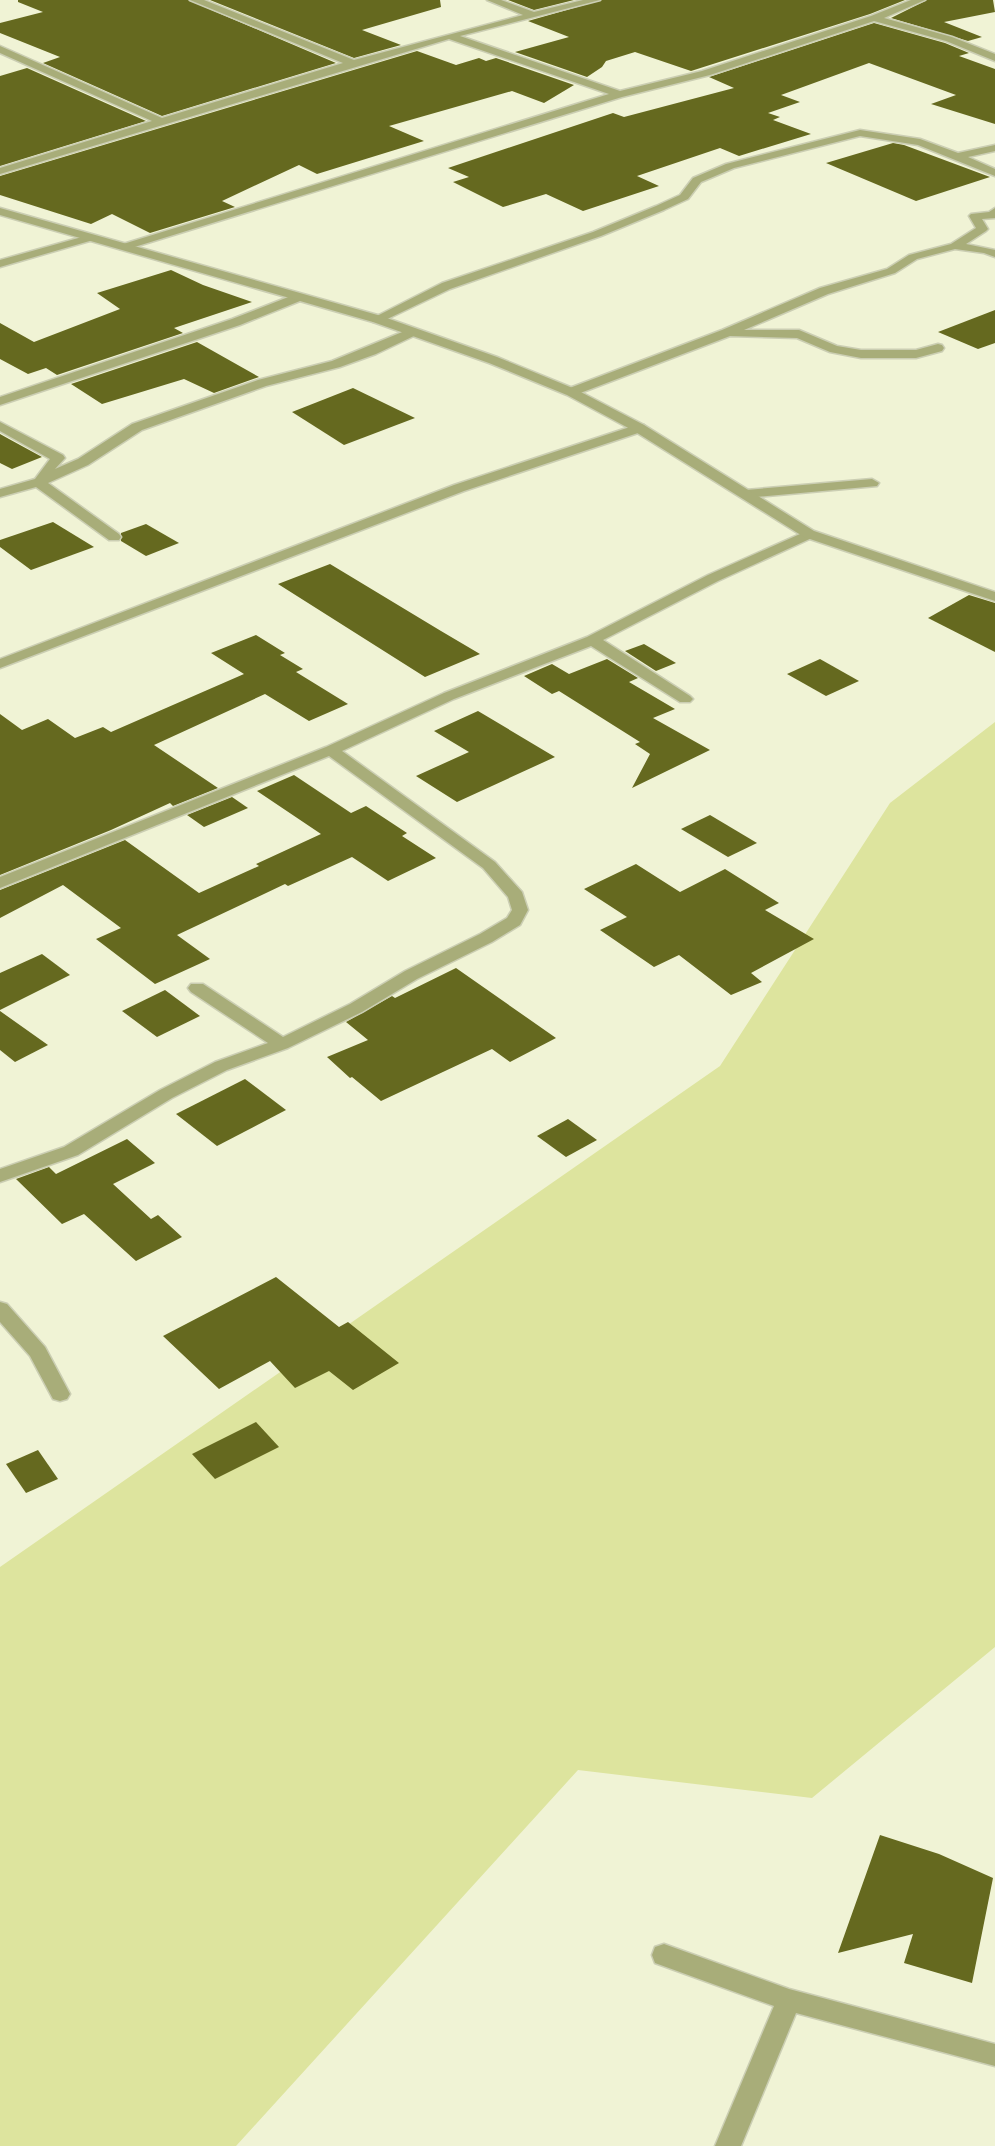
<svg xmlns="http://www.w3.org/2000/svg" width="995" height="2146" font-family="Arial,sans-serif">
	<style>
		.green { fill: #dde49e }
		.building { fill: #65691f }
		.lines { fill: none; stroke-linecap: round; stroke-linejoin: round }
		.minor-casing { stroke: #cbceb3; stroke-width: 3 }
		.tertiary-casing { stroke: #cbceb3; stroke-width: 3 }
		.minor { fill: #a8ad79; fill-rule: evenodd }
		.tertiary { fill: #a8ad79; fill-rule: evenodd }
	</style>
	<rect width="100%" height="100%" fill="#f0f3d5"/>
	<path class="green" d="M995,722V1647L812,1798L578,1770L236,2146H0V1567L720,1066L890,803Z"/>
	<g class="building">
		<path d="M18,0H188L336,63L162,116L43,63L60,57L0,33V23L43,12L18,2Z"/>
		<path d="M210,0H440L441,7L362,30L401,45L354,58Z"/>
		<path d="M508,0H574L534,10Z"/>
		<path d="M602,0H905L870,14L691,71L635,52L606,61L602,67L587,77L515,52L569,37L528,21Z"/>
		<path d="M927,0H993L995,12L944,22L982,37L968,41L891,18Z"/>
		<path d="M874,23L945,43L969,53L959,56L995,69V124L931,104L956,95L869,63L781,95L800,102L768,113L780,117L773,120L811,134L739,156L720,148L637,176L659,186L583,211L546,194L503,207L453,182L469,177L448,168L613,113L624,117L734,88L709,77Z"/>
		<path d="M417,51L456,65L479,58L486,61L496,58L574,85L544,103L512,91L389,126L424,141L317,174L299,165L222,201L235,207L150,233L112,214L91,224L0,195V176Z"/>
		<path d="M27,68L146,121L0,166V76Z"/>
		<path d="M893,143L904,145L990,177L916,201L826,163Z"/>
		<path d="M171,270L203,285L252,302L174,328L183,333L57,375L46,368L28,374L0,359V323L34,342L120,309L97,293Z"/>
		<path d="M995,310V343L978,349L938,332Z"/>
		<path d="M197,342L259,377L214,393L184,379L102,404L71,384Z"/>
		<path d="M353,388L415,418L344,445L292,412Z"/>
		<path d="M0,434L9,439L42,457L12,469L0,463Z"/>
		<path d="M53,522L94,547L31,570L0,547V540Z"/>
		<path d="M146,524L179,543L146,556L121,541V533Z"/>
		<path d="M330,564L441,631L480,654L425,677L278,584Z"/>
		<path d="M969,595L995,603V652L928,618Z"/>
		<path d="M256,635L285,653L280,655L303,669L296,672L348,704L309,721L265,694L154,745L218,788L173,806L170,803L111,830L0,875V714L22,730L48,719L75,738L103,727L111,732L244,674L211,653Z"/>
		<path d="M644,644L676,663L656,671L625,651Z"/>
		<path d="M607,659L638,678L629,682L675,709L653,718L710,750L632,788L650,754L635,744L640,742L559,691L552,694L524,676L552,664L569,674Z"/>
		<path d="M820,659L859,681L826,696L787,674Z"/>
		<path d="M478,711L555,757L457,802L416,776L469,752L434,731Z"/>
		<path d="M294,775L351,813L366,806L407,833L402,836L436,858L388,881L352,857L288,886L285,884L177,935L210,959L155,984L96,939L121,928L63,885L0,918V890L125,840L199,893L259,866L256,864L321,834L257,791Z"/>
		<path d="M232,797L248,808L204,827L187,815Z"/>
		<path d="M710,815L757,843L728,857L681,829Z"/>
		<path d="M636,864L680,892L725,869L779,903L765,910L814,939L751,973L762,982L731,995L679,955L654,967L600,930L627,917L584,889Z"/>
		<path d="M42,954L70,975L0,1010V973Z"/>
		<path d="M456,968L556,1038L510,1062L492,1049L381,1101L352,1077L350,1078L327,1057L368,1040L346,1022L392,996L395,998Z"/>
		<path d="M165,990L200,1016L157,1037L122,1011Z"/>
		<path d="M0,1011L48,1045L15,1062L0,1050Z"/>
		<path d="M245,1079L286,1110L217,1146L176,1114Z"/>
		<path d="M568,1119L597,1140L566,1157L537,1136Z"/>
		<path d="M127,1139L155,1163L113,1184L151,1219L158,1215L182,1237L136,1261L84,1214L62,1224L16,1179L49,1167L56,1174Z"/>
		<path d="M276,1277L339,1327L348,1322L399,1363L353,1390L329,1371L295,1388L270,1361L219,1389L163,1336Z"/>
		<path d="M256,1422L279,1447L215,1479L192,1454Z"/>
		<path d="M38,1450L58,1479L26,1493L6,1464Z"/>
		<path d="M880,1835L939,1854L993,1878L972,1983L904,1963L913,1934L838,1953Z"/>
	</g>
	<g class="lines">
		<defs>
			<g id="minor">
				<path d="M190,0H204L354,60L523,15L487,0H501L534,12L583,0H600L460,36L620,91L702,71L871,16L911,0H925L884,18L952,37L995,54V61L946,41L874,21L710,75L622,97L128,249H120V245L609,94L449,39L0,174V168L152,121L0,53V46L162,118L343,63Z"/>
				<path d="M860,130L920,139L958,153L995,145V151L968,157L995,169V176L918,145L860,136L734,168L701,182L688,199L664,210L601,236L450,289L381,322H373L371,319L442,283L593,232L656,206L680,195L693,178L726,164Z"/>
				<path d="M995,208V218L982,219L988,229L986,231L966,244L995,250V257L984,253L955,249L917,259L895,273L828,294L744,330H799L837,346L861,350H916L938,344L942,345L944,348L942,351L916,358H861L830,352L797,338L730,336L575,395L571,396L565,392L567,389L722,330L820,288L887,269L909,255L951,244L976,228L969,216L971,214L989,212Z"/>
				<path d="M89,235L93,236V240L0,267V260Z"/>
				<path d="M296,294L300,295V301L240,325L0,405V397L232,319Z"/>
				<path d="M412,328L418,332L416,335L376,354L340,367L266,386L142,430L88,465L48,483L119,534L121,537L119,540H109L36,487L0,497V489L35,479L50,459L0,431V422L63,455L65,458L55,469L78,459L132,424L258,380L332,361Z"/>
				<path d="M639,424L644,425L645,428L644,431L464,491L0,668V659L454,485Z"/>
				<path d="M872,479L879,483L877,486L746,498L739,494L746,490Z"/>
				<path d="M809,530L816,534L814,537L718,581L603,640L690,696L693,699L690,702H680L591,646L454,699L342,751L495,862L522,892L528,910L520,925L492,942L417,979L362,1012L288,1048L227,1070L172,1098L78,1155L0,1182V1169L64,1147L160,1090L215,1062L268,1043L191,992L188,988L191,984H203L283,1037L350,1004L405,971L480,934L507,918L512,910L508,897L483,868L329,756L0,888V877L326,747L444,693L587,637L708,575Z"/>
				<path d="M0,1302L7,1304L45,1347L70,1394L67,1399L60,1401L53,1399L30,1356L0,1322Z"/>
				<path d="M664,1944L789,1989L995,2044V2066L796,2013L741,2146H715L774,2006L655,1963L652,1955L655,1947Z"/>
			</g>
			<path id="tertiary" d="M0,208L381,316L497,357L575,389L644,425L814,531L995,592V601L804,537L634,431L567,395L489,363L373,322L0,215Z"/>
		</defs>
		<use href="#minor" class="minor-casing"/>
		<use href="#tertiary" class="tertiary-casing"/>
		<use href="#minor" class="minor"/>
		<use href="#tertiary" class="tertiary"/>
	</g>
</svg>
